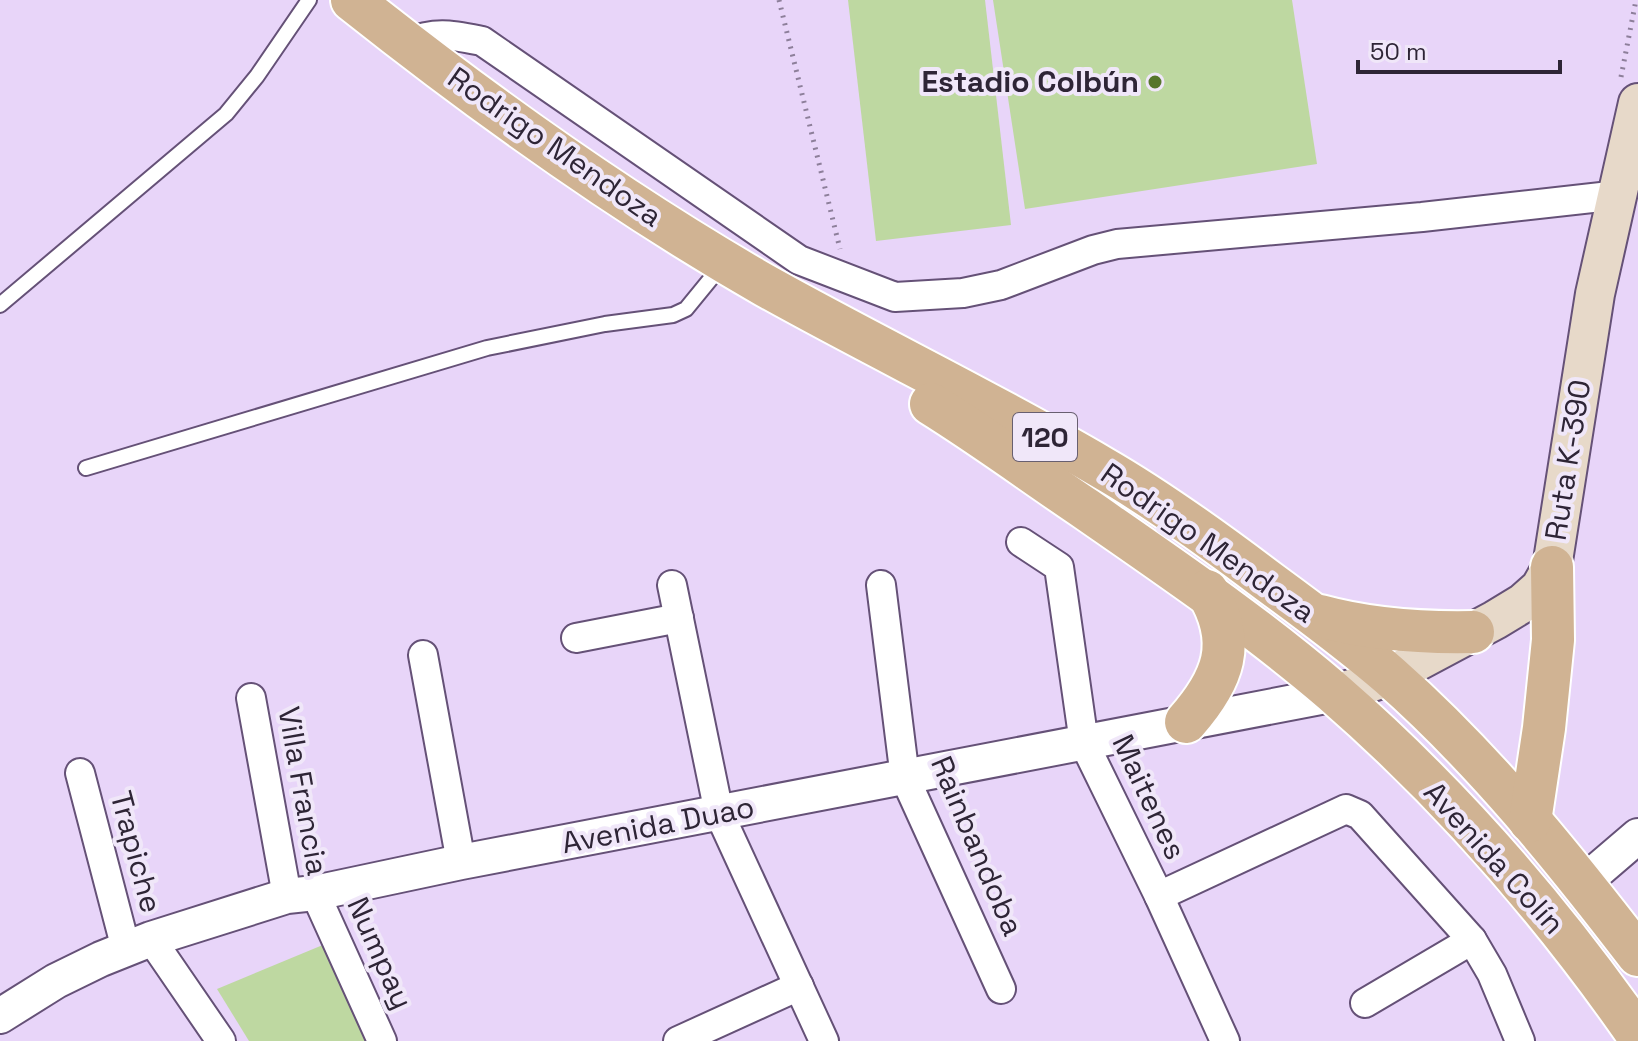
<svg xmlns="http://www.w3.org/2000/svg" width="1638" height="1041" font-family="'Space Grotesk',sans-serif">
	<style>
		.green { fill: #bed8a1 }
		.lines { fill: none; stroke-linecap: round; stroke-linejoin: round }
		.service-casing { stroke: #655177; stroke-width: 18 }
		.minor-casing { stroke: #655177; stroke-width: 32 }
		.tertiary-casing { stroke: #655177; stroke-width: 38 }
		.secondary-casing { stroke: #655177; stroke-width: 42 }
		.primary-casing { stroke: #fff; stroke-width: 46 }
		.path { stroke: #8d7f9a; stroke-width: 5; stroke-dasharray: 2 6; stroke-linecap: butt }
		.service { stroke: #fff; stroke-width: 14 }
		.minor { stroke: #fff; stroke-width: 28 }
		.tertiary { stroke: #fff; stroke-width: 34 }
		.secondary { stroke: #e7d9c9; stroke-width: 38 }
		.primary { stroke: #d0b393; stroke-width: 42 }
		.poi-dot { fill: #57762c; stroke: #f0e7f9; stroke-width: 3 }
		.labels { text-anchor: middle; stroke-width: 8; stroke-linejoin: round; paint-order: stroke }
		.shield { fill: #f0e7f9; stroke: #685f70; stroke-width: 2 }
		.shield-label { font-size: 28px; font-weight: bold; fill: #2e2536 }
		.poi-label { font-size: 30px; font-weight: bold; fill: #2e2536; stroke: #f0e7f9; text-anchor: end }
		.street-label { font-size: 30px; fill: #2e2536; stroke: #f0e7f9 }
	</style>
	<rect width="100%" height="100%" fill="#e8d5f9"/>
	<g class="green">
		<path d="M848,0H985L1011,225L876,241Z"/>
		<path d="M993,0H1292L1317,164L1025,209Z"/>
		<path d="M330,942L373,1041H249L217,989Z"/>
	</g>
	<g class="lines">
		<defs>
			<g id="service">
				<path d="M0,305L226,114L257,76L309,0"/>
				<path d="M86,468L487,348L605,324L673,315L686,309L722,265"/>
			</g>
			<g id="minor">
				<path d="M406,43C436,31 452,35 482,41L799,260L895,297L963,293L1001,285L1093,250L1117,244L1422,217L1619,195"/>
				<path d="M1021,542L1059,567L1084,743L1159,896L1225,1041"/>
				<path d="M672,585L719,813L824,1041"/>
				<path d="M881,585L905,778L1001,989"/>
				<path d="M576,638L679,618"/>
				<path d="M423,655L461,862"/>
				<path d="M251,698L287,896"/>
				<path d="M80,773L126,949"/>
				<path d="M315,893L382,1041"/>
				<path d="M1159,896L1346,809L1360,815L1472,940L1492,974L1520,1041"/>
				<path d="M151,939L221,1041"/>
				<path d="M1365,1003L1472,940"/>
				<path d="M678,1041L799,986"/>
			</g>
			<g id="tertiary">
				<path d="M1583,883L1638,836"/>
				<path d="M0,1016L56,981L101,959L151,939L287,896L315,893L461,862L1336,694"/>
			</g>
			<path id="secondary" d="M1336,694L1390,676L1495,620L1523,603L1540,588L1552,567L1595,294L1638,103"/>
			<g id="primary">
				<path d="M352,0C483,104 621,203 766,286C877,348 992,403 1101,467C1160,501 1215,541 1269,582C1310,612 1352,643 1390,676C1483,758 1563,857 1638,955"/>
				<path d="M931,404C984,437 1034,474 1086,509C1171,568 1255,625 1333,692C1448,792 1551,910 1638,1035"/>
				<path d="M1320,616C1371,630 1421,633 1473,632"/>
				<path d="M1186,722C1223,680 1238,643 1207,591"/>
				<path d="M1530,821L1544,728L1553,640L1552,567"/>
			</g>
		</defs>
		<use href="#service" class="service-casing"/>
		<use href="#minor" class="minor-casing"/>
		<use href="#tertiary" class="tertiary-casing"/>
		<use href="#secondary" class="secondary-casing"/>
		<use href="#primary" class="primary-casing"/>
		<g class="path">
			<path d="M779,0L840,249"/>
			<path d="M1621,77L1636,0"/>
		</g>
		<use href="#service" class="service"/>
		<use href="#minor" class="minor"/>
		<use href="#tertiary" class="tertiary"/>
		<use href="#secondary" class="secondary"/>
		<use href="#primary" class="primary"/>
	</g>
	<circle class="poi-dot" cx="1155" cy="82" r="8"/>
	<g class="labels">
		<rect class="shield" x="1013" y="413" width="64" height="48" rx="6"/>
		<g class="shield-label">
			<text x="1045" y="447">120</text>
		</g>
		<g class="poi-label">
			<text x="1139" y="92">Estadio Colbún</text>
		</g>
		<g class="street-label">
			<text transform="translate(555 147) rotate(35)" y="10">Rodrigo Mendoza</text>
			<text transform="translate(1568 460) rotate(-81)" y="10">Ruta K-390</text>
			<text transform="translate(1208 543) rotate(35)" y="10">Rodrigo Mendoza</text>
			<text transform="translate(303 791) rotate(80)" y="10">Villa Francia</text>
			<text transform="translate(1149 797) rotate(65)" y="10">Maitenes</text>
			<text transform="translate(658 825) rotate(-11)" y="10">Avenida Duao</text>
			<text transform="translate(977 846) rotate(67)" y="10">Rainbandoba</text>
			<text transform="translate(136 852) rotate(75)" y="10">Trapiche</text>
			<text transform="translate(1494 858) rotate(48)" y="10">Avenida Colín</text>
			<text transform="translate(380 953) rotate(66)" y="10">Numpay</text>
		</g>
	</g>
	<path d="M1358 60v12h202v-12" fill="none" stroke="#2e2536" stroke-width="4"/>
	<text x="1370" y="60" font-size="24" fill="#2e2536" stroke="#f0e7f9" stroke-width="6" paint-order="stroke">50 m</text>
</svg>
